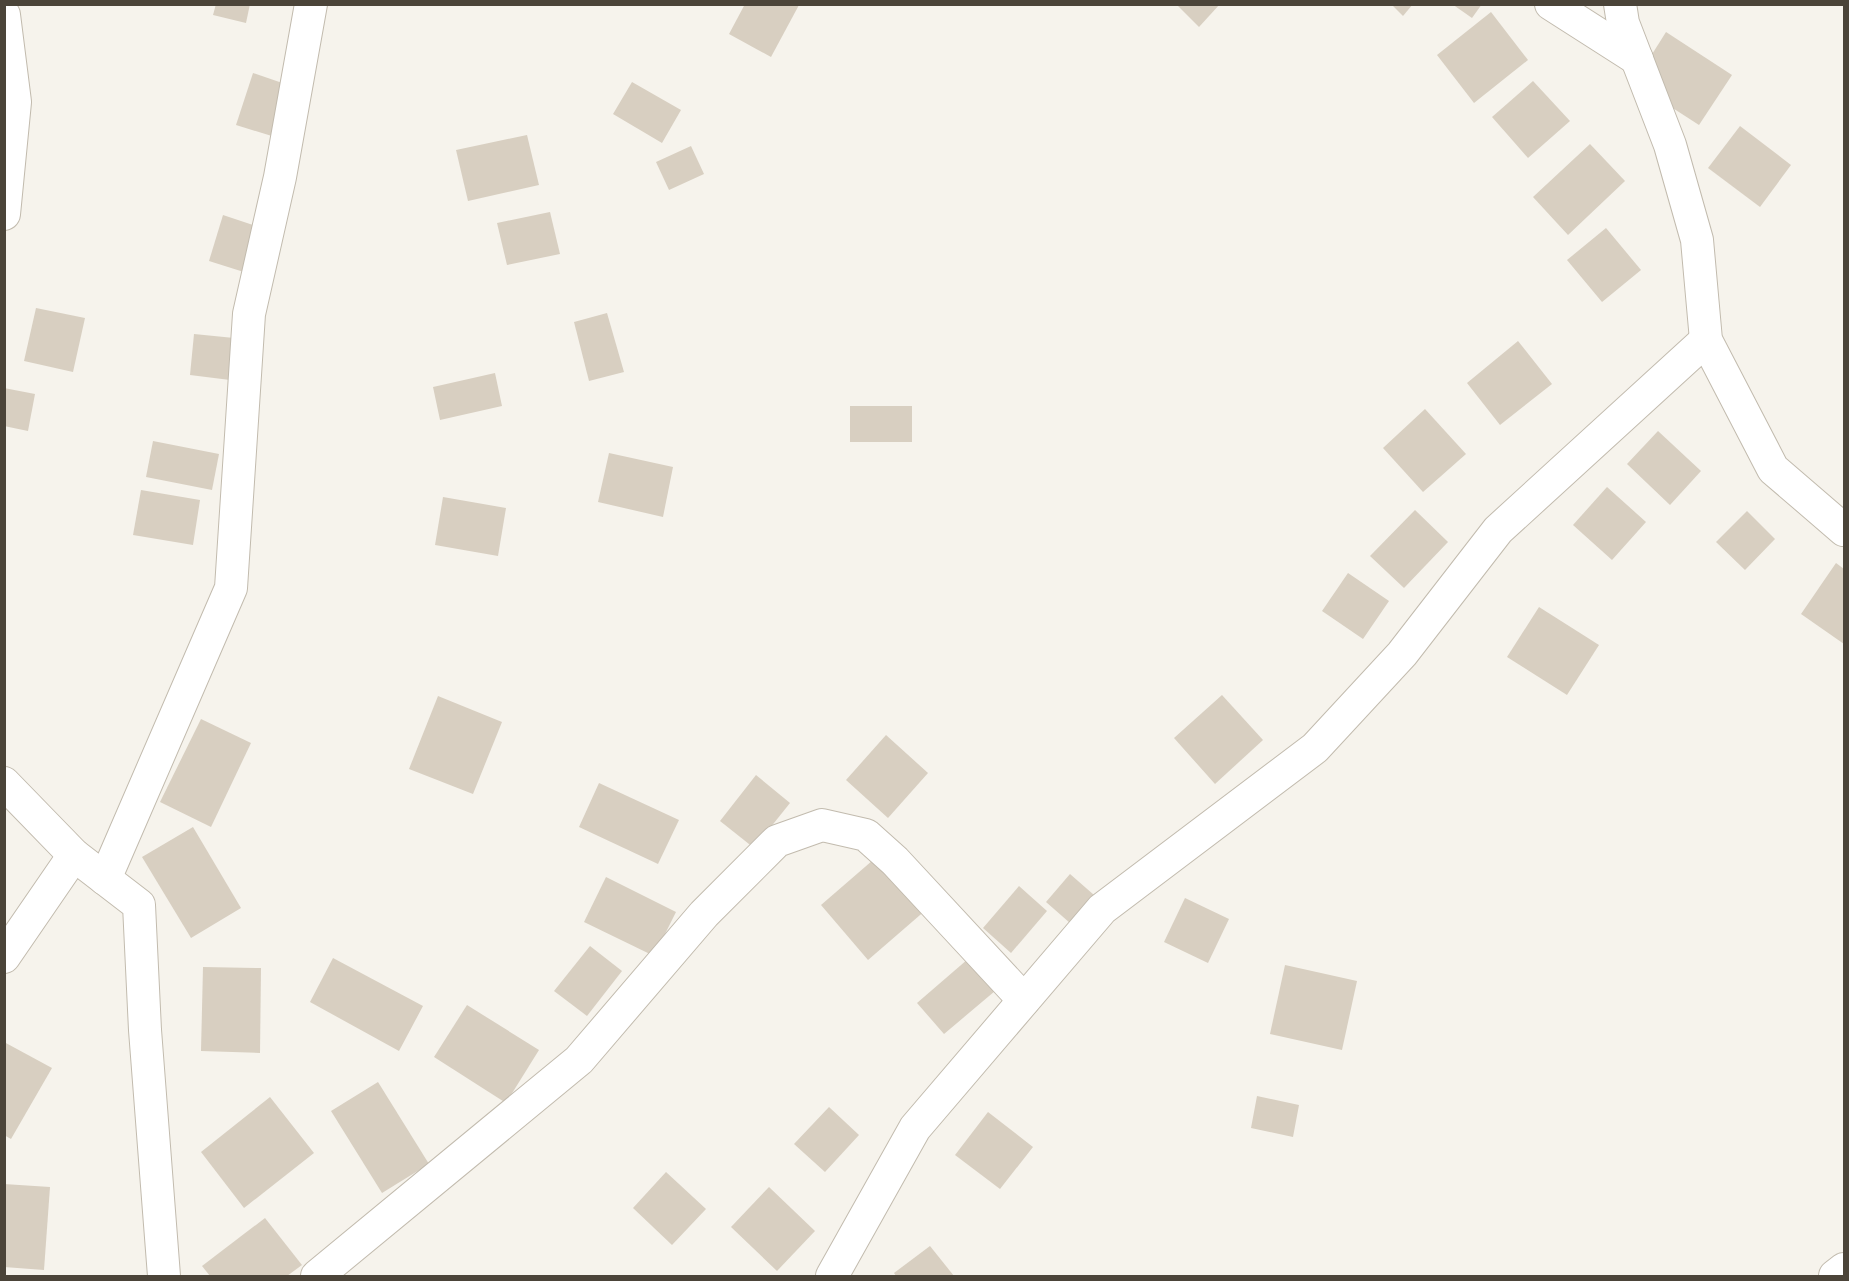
<svg xmlns="http://www.w3.org/2000/svg" width="1849" height="1281" font-family="Manrope,sans-serif">
	<style>
		.building { fill: #d8cfc1 }
		.lines { fill: none; stroke-linecap: round; stroke-linejoin: round }
		.street-casing { stroke: #c2bbae; stroke-width: 34 }
		.street { stroke: #fff; stroke-width: 32 }
	</style>
	<rect width="100%" height="100%" fill="#f6f3ec"/>
	<g class="building">
		<path d="M216,4H250L246,23L213,15Z"/>
		<path d="M745,4L799,5L771,57L729,34Z"/>
		<path d="M1176,4H1220L1199,27Z"/>
		<path d="M1391,4H1413L1403,16Z"/>
		<path d="M1452,4H1482L1472,18Z"/>
		<path d="M1491,12L1528,60L1474,103L1437,55Z"/>
		<path d="M1666,32L1732,75L1699,125L1634,83Z"/>
		<path d="M253,73L291,86L275,137L236,125Z"/>
		<path d="M1533,81L1570,121L1528,158L1492,117Z"/>
		<path d="M632,82L681,110L662,143L613,114Z"/>
		<path d="M1740,126L1791,165L1760,207L1708,168Z"/>
		<path d="M527,135L539,185L468,201L456,150Z"/>
		<path d="M1590,144L1625,181L1568,235L1533,197Z"/>
		<path d="M691,146L704,174L669,190L656,162Z"/>
		<path d="M550,212L560,254L507,265L497,223Z"/>
		<path d="M223,215L262,228L247,273L209,261Z"/>
		<path d="M1606,228L1641,270L1602,302L1567,260Z"/>
		<path d="M36,308L85,318L73,372L24,361Z"/>
		<path d="M607,313L624,372L589,381L574,322Z"/>
		<path d="M194,334L234,338L230,380L190,375Z"/>
		<path d="M1518,341L1552,384L1500,425L1467,383Z"/>
		<path d="M495,373L502,406L440,420L433,387Z"/>
		<path d="M4,388L35,394L28,431L4,426Z"/>
		<rect x="850" y="406" width="62" height="36"/>
		<path d="M1425,409L1466,454L1423,492L1383,448Z"/>
		<path d="M1658,431L1701,471L1670,505L1627,464Z"/>
		<path d="M153,441L219,454L212,490L146,477Z"/>
		<path d="M609,453L673,467L663,517L598,502Z"/>
		<path d="M1607,487L1646,522L1612,560L1573,525Z"/>
		<path d="M141,490L200,500L193,545L133,535Z"/>
		<path d="M443,497L506,508L498,556L435,545Z"/>
		<path d="M1415,510L1448,542L1404,588L1370,556Z"/>
		<path d="M1747,511L1775,539L1745,570L1716,542Z"/>
		<path d="M1836,563L1844,569V644L1801,614Z"/>
		<path d="M1348,573L1389,601L1363,639L1322,611Z"/>
		<path d="M1539,607L1599,645L1567,695L1507,657Z"/>
		<path d="M1222,695L1263,740L1215,784L1174,738Z"/>
		<path d="M438,696L502,722L473,794L409,769Z"/>
		<path d="M201,719L251,743L211,827L160,802Z"/>
		<path d="M886,735L928,773L888,818L846,780Z"/>
		<path d="M756,775L790,803L754,848L720,821Z"/>
		<path d="M599,783L679,820L658,864L579,827Z"/>
		<path d="M193,827L241,908L191,938L142,857Z"/>
		<path d="M880,854L927,909L868,960L821,905Z"/>
		<path d="M1070,874L1094,895L1070,923L1046,902Z"/>
		<path d="M606,877L676,912L654,956L584,922Z"/>
		<path d="M1019,886L1047,911L1011,953L983,928Z"/>
		<path d="M1185,898L1229,919L1208,963L1164,942Z"/>
		<path d="M590,946L622,971L587,1016L554,991Z"/>
		<path d="M333,958L423,1006L399,1051L310,1002Z"/>
		<path d="M968,959L995,991L944,1034L917,1003Z"/>
		<path d="M1285,965L1357,981L1342,1050L1270,1034Z"/>
		<path d="M203,967L261,968L260,1053L201,1051Z"/>
		<path d="M467,1005L539,1050L506,1103L434,1057Z"/>
		<path d="M4,1042L52,1068L11,1139L4,1135Z"/>
		<path d="M378,1082L429,1164L382,1193L331,1111Z"/>
		<path d="M1257,1096L1299,1105L1293,1137L1251,1128Z"/>
		<path d="M270,1097L314,1153L244,1208L201,1152Z"/>
		<path d="M829,1107L859,1135L825,1172L794,1144Z"/>
		<path d="M988,1112L1033,1147L1000,1189L955,1155Z"/>
		<path d="M666,1172L706,1209L672,1245L633,1208Z"/>
		<path d="M4,1184L50,1187L44,1270L4,1267Z"/>
		<path d="M769,1187L815,1231L777,1271L731,1227Z"/>
		<path d="M265,1218L302,1265L287,1276H210L202,1266Z"/>
		<path d="M930,1246L954,1276H896L894,1273Z"/>
	</g>
	<g class="lines">
		<defs>
			<g id="street">
				<path d="M1551,4L1637,59"/>
				<path d="M1620,4L1623,23L1670,145L1697,240L1706,340L1773,469L1844,530"/>
				<path d="M4,15L15,102L4,214"/>
				<path d="M4,783L74,855L139,905L145,1030L164,1276"/>
				<path d="M105,879L231,588L249,314L280,177L311,4"/>
				<path d="M4,957L74,855"/>
				<path d="M317,1276L579,1060L704,914L777,841L822,825L866,835L895,861L1024,1000"/>
				<path d="M832,1276L915,1128L1102,909L1315,748L1402,654L1498,530L1706,340"/>
				<path d="M1835,1276L1844,1269"/>
			</g>
		</defs>
		<use href="#street" class="street-casing"/>
		<use href="#street" class="street"/>
	</g>
	<rect width="1849" height="1281" fill="none" stroke="#4b4439" stroke-width="12"/>
</svg>
